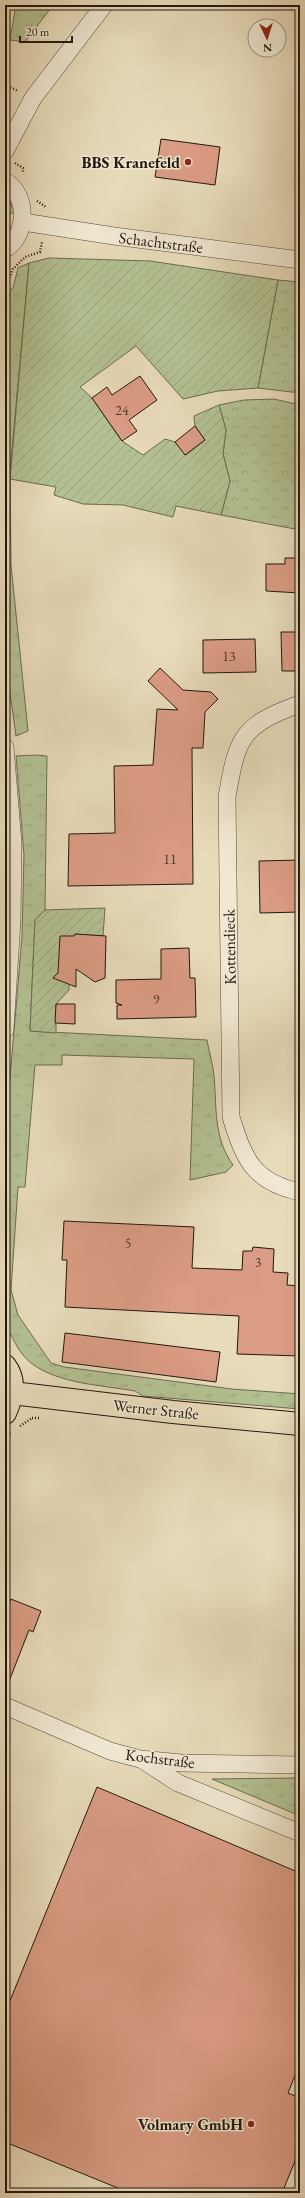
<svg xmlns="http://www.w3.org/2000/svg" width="305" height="2198" font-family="'EB Garamond',serif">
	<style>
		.grass { fill: url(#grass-tufts); stroke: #6b6c50 }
		.forest { fill: url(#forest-crowns); stroke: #6b6c50 }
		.garden { fill: url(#garden-furrows); stroke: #6b6c50 }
		.building { fill: #da9c84; stroke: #23180e }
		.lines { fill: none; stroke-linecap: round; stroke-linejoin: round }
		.minor-casing { stroke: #544939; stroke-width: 18 }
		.major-casing { stroke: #23180e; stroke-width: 24 }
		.path { stroke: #23180e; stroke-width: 2.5; stroke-dasharray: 1 2; stroke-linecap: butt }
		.minor { stroke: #f0e8d2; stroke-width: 17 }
		.major { stroke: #e8dbba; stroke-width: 22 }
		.poi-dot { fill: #8f2418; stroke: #f0e8d2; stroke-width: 1.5 }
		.labels { text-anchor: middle; stroke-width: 3; stroke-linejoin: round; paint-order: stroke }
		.number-label { font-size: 14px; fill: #51392c }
		.poi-label { font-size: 16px; font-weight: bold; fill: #23180e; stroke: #f0e8d2; text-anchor: end }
		.street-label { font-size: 16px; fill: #23180e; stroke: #f0e8d2 }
	</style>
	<defs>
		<pattern id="grass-tufts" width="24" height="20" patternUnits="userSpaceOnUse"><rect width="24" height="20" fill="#b3c192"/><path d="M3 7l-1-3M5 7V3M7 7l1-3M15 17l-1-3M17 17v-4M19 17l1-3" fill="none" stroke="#9aa57d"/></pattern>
		<pattern id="forest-crowns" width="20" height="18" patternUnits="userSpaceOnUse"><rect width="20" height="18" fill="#b3c192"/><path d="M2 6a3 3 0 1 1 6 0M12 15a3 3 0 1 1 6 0" fill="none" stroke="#9aa57d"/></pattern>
		<pattern id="garden-furrows" width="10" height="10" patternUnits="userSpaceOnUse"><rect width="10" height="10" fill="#b3c192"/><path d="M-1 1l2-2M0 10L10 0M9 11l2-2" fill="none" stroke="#9aa57d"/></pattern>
	</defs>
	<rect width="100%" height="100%" fill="#e8dbba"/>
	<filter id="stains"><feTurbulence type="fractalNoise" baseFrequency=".005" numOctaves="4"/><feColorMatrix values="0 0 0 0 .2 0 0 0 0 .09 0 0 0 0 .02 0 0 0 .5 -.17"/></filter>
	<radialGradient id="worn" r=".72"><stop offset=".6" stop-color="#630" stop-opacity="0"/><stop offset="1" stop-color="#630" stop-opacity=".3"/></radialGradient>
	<g class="grass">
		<path d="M16,5H53L25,42L10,40Z"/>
		<path d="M5,194L13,208L14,213H10L8,228H12L10,235L5,239Z"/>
		<path d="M29,263L10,472L11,565L28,731L16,736L5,657V318L7,293L13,288L18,268Z"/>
		<path d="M37,755L47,756L45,910L35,920L30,1031L207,1040C209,1052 213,1064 214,1076C217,1108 213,1137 233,1165L226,1172L190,1180L194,1059L62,1055V1065H35L25,1187H18L11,1290L18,1315L51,1363L64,1367L232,1389L300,1394V1409L143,1396L135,1391C101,1385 59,1384 31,1363C18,1353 11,1335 5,1321V1137L22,937L24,855L16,756Z"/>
		<path d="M300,1778V1816L212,1779Z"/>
	</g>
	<g class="forest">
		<path d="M278,280L300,282V393L258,388Z"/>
		<path d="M274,399L300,405V530L221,515L230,481L223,454L226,430L219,405L244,400Z"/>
	</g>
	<g class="garden">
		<path d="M49,258L150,261L278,280L258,388L218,391L183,399L136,346L80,387L92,398L122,441L143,455L165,439L175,442L186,455L205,440L195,426L194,416L219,405L226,430L223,454L230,481L221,515L176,506L173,517L123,505L83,504L54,495L56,487L10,479L29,263Z"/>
		<path d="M105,908L103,936L75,934L56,978L58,980L69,979V990L56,1004V1033L30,1031L35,920L45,910Z"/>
	</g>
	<g class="building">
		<path d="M161,139L220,147L215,185L155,177Z"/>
		<path d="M140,376L157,400L129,420L137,431L122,441L92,398L107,387L112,395Z"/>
		<path d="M195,426L205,440L185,455L175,442Z"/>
		<path d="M285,558H300V593L266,591V564H285Z"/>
		<path d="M281,632H300V671H282Z"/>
		<path d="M255,639L256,672L203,673V640Z"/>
		<path d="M160,668L183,690L211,692L218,699L205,712L203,748H192L193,884L68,886L69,834L115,833L114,766L153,765L157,709L178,710L148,681Z"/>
		<path d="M300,860V912L260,913L259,861Z"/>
		<path d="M75,934L106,936L105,978L95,982L76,969V987L53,978L58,973L60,936H74Z"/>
		<path d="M189,948L190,978H195L196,1017L117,1019V1005H122L116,1003V980L161,979V949Z"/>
		<path d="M56,1004H75V1024L55,1023Z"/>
		<path d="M64,1221L194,1227L192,1268L242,1270L243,1251H252L253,1247L274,1249L273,1272L288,1273L287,1285L300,1286V1356L237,1354L239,1316L65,1307L67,1260H62Z"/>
		<path d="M65,1333L220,1352L216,1382L62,1362Z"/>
		<path d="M11,1599L41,1611L33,1632L29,1630L6,1689L5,1615Z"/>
		<path d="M97,1787L300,1873V2063L288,2093L300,2098V2149L282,2193H130L5,2142V2079L9,2068L5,2066V2013Z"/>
	</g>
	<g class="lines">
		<defs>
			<g id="minor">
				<path d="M5,151L33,98L104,5"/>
				<path d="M5,181C28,194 28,236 5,249"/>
				<path d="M23,222L114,236L300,260"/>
				<path d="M300,704C241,725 237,738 227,797L231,1117C244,1159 253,1182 300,1192"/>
				<path d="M5,747L13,843L12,921L5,1030"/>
				<path d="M5,1706L110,1751L140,1759L181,1763L300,1765"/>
				<path d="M144,1761L178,1783L300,1833"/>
			</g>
			<g id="major">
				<path d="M5,1366C16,1380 12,1398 5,1413"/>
				<path d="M12,1393L173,1412L300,1424"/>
			</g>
		</defs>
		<use href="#minor" class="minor-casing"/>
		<use href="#major" class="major-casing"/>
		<g class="path">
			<path d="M5,17L7,5"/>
			<path d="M5,85L18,91"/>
			<path d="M15,163L23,168V173"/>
			<path d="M37,201L46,207"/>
			<path d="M5,289L13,269L25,257L40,252L42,242"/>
			<path d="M32,1418H41"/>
			<path d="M20,1426L32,1418"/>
			<path d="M5,1437L11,1432"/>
		</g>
		<use href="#minor" class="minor"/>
		<use href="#major" class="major"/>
	</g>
	<g class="poi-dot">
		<circle cx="188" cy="162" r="4"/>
		<circle cx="251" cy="2124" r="4"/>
	</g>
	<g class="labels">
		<g class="number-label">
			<text x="122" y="415">24</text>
			<text x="229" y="661">13</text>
			<text x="170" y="864">11</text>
			<text x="156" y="1004">9</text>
			<text x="128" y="1248">5</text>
			<text x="258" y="1267">3</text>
		</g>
		<g class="poi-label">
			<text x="180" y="168">BBS Kranefeld</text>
			<text x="243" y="2130">Volmary GmbH</text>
		</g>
		<g class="street-label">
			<text transform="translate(161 242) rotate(7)" y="6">Schachtstraße</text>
			<text transform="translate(229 947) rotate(-91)" y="6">Kottendieck</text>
			<text transform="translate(156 1409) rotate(6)" y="6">Werner Straße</text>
			<text transform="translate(160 1758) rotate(7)" y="6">Kochstraße</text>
		</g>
	</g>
	<rect width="305" height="2198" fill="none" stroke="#e8dbba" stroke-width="20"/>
	<rect x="6" y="6" width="293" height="2186" fill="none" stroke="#23180e" stroke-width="2"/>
	<rect x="10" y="10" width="285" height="2178" fill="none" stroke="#23180e"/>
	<g transform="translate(267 38) rotate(176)"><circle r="19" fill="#f0e8d2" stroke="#9e9584"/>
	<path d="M0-3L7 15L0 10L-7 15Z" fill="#8f2418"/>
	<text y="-6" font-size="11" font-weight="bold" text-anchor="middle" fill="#23180e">N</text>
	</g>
	<path d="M20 36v6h52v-6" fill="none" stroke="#23180e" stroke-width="2"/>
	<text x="26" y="36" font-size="12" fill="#23180e" stroke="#f0e8d2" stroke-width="3" paint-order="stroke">20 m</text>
	<rect width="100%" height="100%" filter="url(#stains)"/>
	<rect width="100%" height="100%" fill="url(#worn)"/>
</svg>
